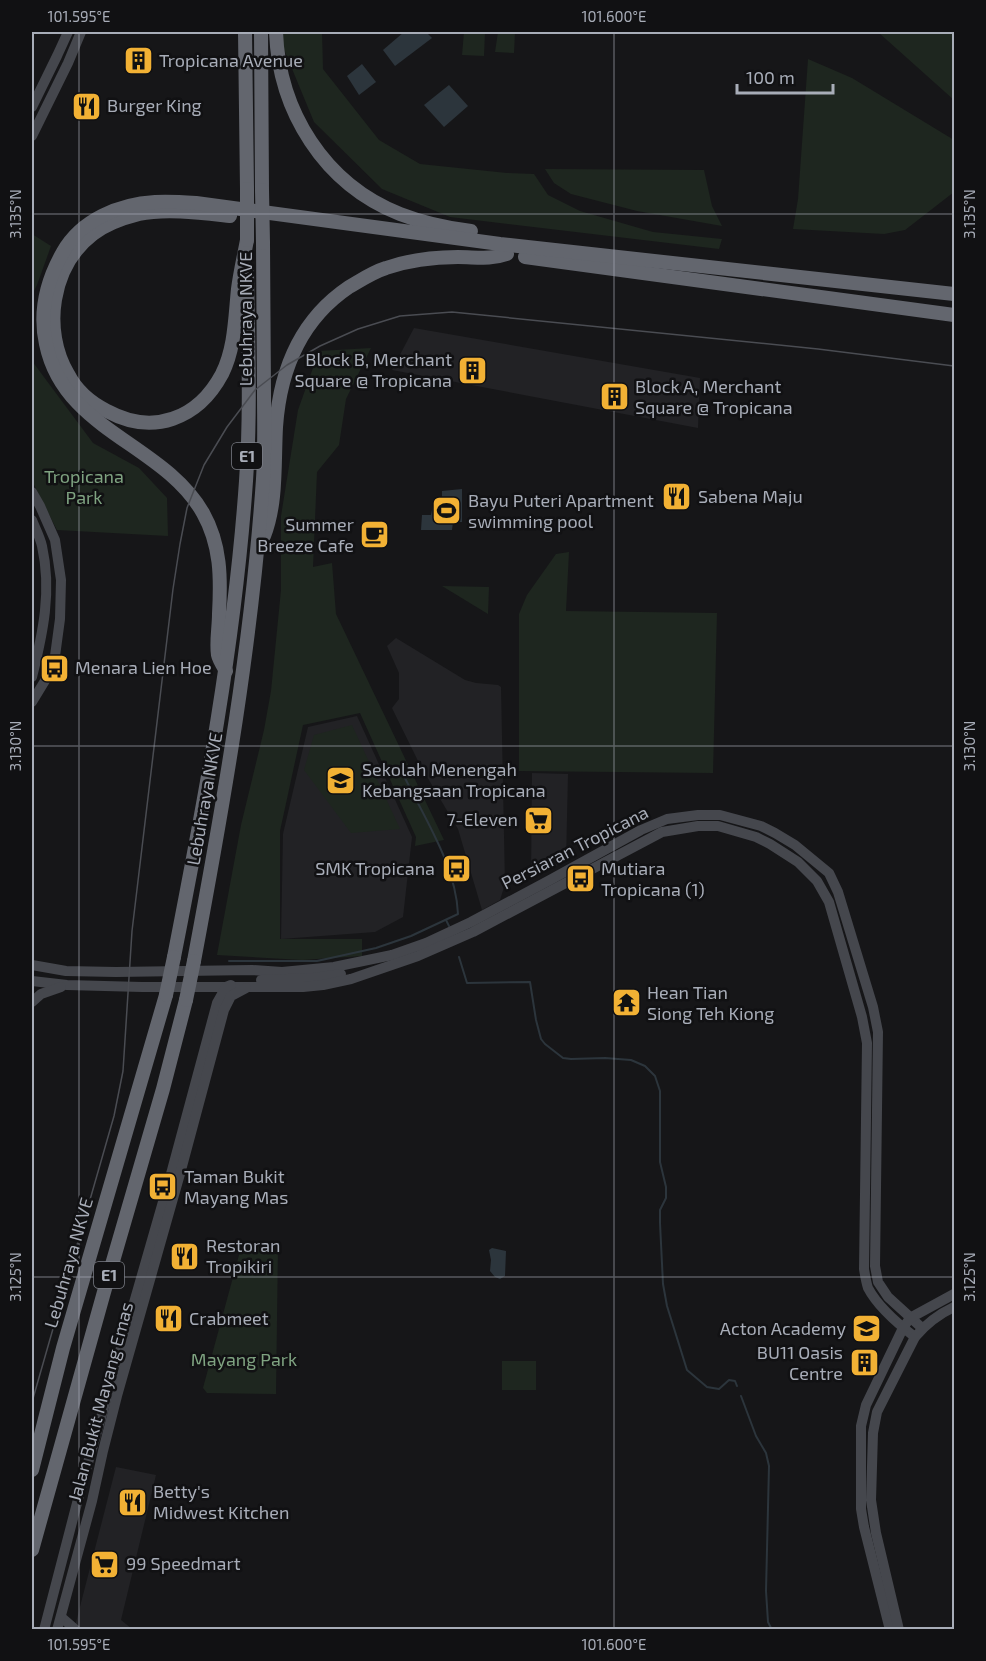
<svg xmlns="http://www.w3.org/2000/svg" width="986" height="1661" font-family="'Exo 2',sans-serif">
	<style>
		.built { fill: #222225 }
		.green { fill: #1e261f }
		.water { fill: #2c353c }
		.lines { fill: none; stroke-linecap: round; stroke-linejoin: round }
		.stream { stroke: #2c353c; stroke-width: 2 }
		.secondary { stroke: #45474d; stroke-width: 10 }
		.highway { stroke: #63666e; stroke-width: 14 }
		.tram { stroke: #4a4c52; stroke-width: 1.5 }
		.highway-bridge { stroke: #63666e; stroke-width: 14 }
		.ticks { fill: none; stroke: #a8adb8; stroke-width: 1.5; stroke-opacity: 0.45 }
		.labels { text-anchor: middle; stroke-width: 5; stroke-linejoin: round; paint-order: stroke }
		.shield { fill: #111113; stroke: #7b7e86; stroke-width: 1.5 }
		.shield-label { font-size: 16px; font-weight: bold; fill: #a8adb8 }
		.poi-label { font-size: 18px; fill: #a8adb8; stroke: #111113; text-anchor: start }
		.street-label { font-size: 18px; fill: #a8adb8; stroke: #111113 }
		.park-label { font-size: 18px; fill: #7fa381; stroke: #111113 }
		.neatline { fill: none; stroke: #a8adb8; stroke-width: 2 }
		.ticks-label { font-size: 15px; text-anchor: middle; fill: #a8adb8 }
	</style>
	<rect width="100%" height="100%" fill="#161618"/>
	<g class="built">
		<path d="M414,328L700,378L698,428L392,370Z"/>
		<path d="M396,638L465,680L476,683L498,685L501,687L505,884L500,900L482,910L458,829L420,765L392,708L399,699V673L387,646Z"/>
		<path d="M357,716L412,837L403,917L375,932L281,939L283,834L308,727Z"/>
		<path d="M532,773L568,774L566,861L531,878Z"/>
		<path d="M116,1467L156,1475L121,1620L132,1629L74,1630Z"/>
	</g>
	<g class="green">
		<path d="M282,32H322L323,69L379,140L420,164L507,173L534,174L548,195L580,211L653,232L722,239L719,249L450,217L382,189L314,122L283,47Z"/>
		<path d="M464,32H485L484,56L462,55Z"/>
		<path d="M498,32H515L514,53L495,52Z"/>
		<path d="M878,32H954V100Z"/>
		<path d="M808,59L852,78L954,140V192L905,230L884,234L793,229L798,199Z"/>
		<path d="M545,169L704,170L712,206L722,226L637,211L571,194L554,183Z"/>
		<path d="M32,234L51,246L37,285L32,295Z"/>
		<path d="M371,348L346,399L339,445L317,472L313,567L332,563L336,614L444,840L415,846L416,837L360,713L303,725L280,831V939H362V956L302,960L217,955L241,825L264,730L271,691L281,590V516L298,410L319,351Z"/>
		<path d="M32,361L93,443L139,468L167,498L168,536L57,530L32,481Z"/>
		<path d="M569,552L566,611L717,613L713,773L519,771V614L527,595L556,554Z"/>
		<path d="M442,586L489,587L488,614Z"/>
		<path d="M352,725L400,829L351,833L304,770L314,735Z"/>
		<path d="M242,1244L278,1245L276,1394L207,1393L203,1388Z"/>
		<rect x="502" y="1361" width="34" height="29"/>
	</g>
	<g class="water">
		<path d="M404,32H426L432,38L395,66L383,50Z"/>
		<path d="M362,64L376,82L359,95L347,76Z"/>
		<path d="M449,85L468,106L444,127L424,105Z"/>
		<path d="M462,489V522H453L452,530H421L422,515H431L433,505L442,506V491Z"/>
		<path d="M492,1248L506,1251L505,1276L500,1279L495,1277L490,1271L491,1260L489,1250Z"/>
	</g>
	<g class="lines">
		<g class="stream">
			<path d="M446,920L449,926"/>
			<path d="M459,957L467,983L530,982L536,1020L541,1039L545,1044L563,1058L571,1059L605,1058L631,1060L645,1066L655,1076L660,1091V1162L666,1187V1198L660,1210V1223L663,1284L667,1306L687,1370L707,1387L719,1389L729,1380L735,1381L737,1386"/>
			<path d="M229,961H317L376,948L411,936L458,914C456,866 425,819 404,776"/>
			<path d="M741,1396L756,1436L766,1453L769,1466L766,1591L768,1622L772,1630"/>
		</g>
		<g class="secondary">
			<path d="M32,107L57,56L68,32"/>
			<path d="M32,136L68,63L81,32"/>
			<path d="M32,492L40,506L55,540L61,580L60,619L55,656L46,679L32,702"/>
			<path d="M32,520C35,528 40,537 42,546C52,591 43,633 32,677"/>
			<path d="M32,965L66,971L116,972L252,970L282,972L334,967L392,955L426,943L471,922L550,880L641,830L667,819L698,815H720L761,826L775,833L795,845L829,873L838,892L873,1007L878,1032L875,1266L878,1282L888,1297L922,1328"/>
			<path d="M261,980L314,978L341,974"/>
			<path d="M32,981L67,985L142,987H303L323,985L351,979L418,956L473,932L662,832L698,826H718L756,837L770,844L798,862L817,881L829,902L862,1017L867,1043L864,1269C865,1275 866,1282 868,1288C878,1307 898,1324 915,1337"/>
			<path d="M32,1002L41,994L61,987"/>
			<path d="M61,1617L76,1630"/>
			<path d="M44,1630L83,1480L171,1174L217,1003L226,987L231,985"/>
			<path d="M57,1630L92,1501L103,1451L117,1396L180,1174L224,1010L231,996L246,988"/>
			<path d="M890,1630L864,1527L861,1509V1426L866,1405L903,1328L910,1318L954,1294"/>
			<path d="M899,1630L876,1533L871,1500L873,1433L877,1412L915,1337C926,1324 939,1314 954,1307"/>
		</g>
		<g class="highway">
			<path d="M245,32L247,189"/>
			<path d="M261,32L262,190"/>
			<path d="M276,32C279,111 324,184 400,214C423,223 447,228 471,231"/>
			<path d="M230,216C203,213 166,208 139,214C123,218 106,224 93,234C51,266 42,330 68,374C76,390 91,403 107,411C153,436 198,419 222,374C235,348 235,318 238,289C240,273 244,256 247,240"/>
			<path d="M525,257L954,315"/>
			<path d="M264,536C277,503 274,463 276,427C280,370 300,320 349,287C361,280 373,272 386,268C409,260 433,257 458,257C476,257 490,260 507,254"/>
			<path d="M226,671C223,666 219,660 218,655C216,642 219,627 219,614C221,578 221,545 203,513C163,443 64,431 46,344C39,312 47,280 63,252C81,220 119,204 155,202C168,201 182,202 196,203L500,244L954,294"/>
			<path d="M174,957C205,799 235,641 246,481C251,412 248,341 247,272"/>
			<path d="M194,961C224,801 252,642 263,479C265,451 264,422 264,393C264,343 263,293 263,243"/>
			<path d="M32,1470L63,1348L166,995"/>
			<path d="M32,1550L104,1292L163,1089L186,1000"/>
		</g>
		<path class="tram" d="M32,1402L114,1116L123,1071L132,931L173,589L180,544L187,508L204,465L227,427L255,390L287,365L320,346L358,329L400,316L452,312L818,349L954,366"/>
		<g class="highway-bridge">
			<path d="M247,189V240"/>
			<path d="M262,190L263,243"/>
			<path d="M166,995L174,957"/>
			<path d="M186,1000L194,961"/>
		</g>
	</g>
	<path class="ticks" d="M79,32V1630M614,32V1630M32,214H954M32,746H954M32,1277H954"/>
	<defs>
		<symbol id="building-square" viewBox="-11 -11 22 22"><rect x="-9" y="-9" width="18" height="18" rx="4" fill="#f2b134" stroke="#111113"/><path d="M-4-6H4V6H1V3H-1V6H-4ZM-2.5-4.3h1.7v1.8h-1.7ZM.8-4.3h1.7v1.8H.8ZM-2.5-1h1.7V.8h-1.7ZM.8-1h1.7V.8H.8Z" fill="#111"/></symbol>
		<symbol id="restaurant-square" viewBox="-11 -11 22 22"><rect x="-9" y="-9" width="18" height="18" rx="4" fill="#f2b134" stroke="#111113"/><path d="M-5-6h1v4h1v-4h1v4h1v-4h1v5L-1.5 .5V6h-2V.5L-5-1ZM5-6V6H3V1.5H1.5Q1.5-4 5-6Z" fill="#111"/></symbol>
		<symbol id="stadium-square" viewBox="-11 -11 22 22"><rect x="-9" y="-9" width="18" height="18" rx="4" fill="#f2b134" stroke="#111113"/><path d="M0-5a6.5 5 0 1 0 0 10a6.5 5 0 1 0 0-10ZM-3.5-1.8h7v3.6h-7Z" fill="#111"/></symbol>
		<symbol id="cafe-square" viewBox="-11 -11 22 22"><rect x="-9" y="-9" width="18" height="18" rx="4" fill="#f2b134" stroke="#111113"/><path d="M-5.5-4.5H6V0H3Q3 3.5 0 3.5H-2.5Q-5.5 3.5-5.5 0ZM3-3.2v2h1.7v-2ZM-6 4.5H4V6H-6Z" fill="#111"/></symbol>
		<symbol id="bus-square" viewBox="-11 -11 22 22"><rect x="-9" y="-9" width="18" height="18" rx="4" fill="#f2b134" stroke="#111113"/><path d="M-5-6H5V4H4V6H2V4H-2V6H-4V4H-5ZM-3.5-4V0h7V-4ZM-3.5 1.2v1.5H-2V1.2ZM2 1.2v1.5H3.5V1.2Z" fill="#111"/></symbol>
		<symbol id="school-square" viewBox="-11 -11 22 22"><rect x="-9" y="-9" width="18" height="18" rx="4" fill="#f2b134" stroke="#111113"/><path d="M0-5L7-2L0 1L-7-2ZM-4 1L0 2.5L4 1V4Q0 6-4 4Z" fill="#111"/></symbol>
		<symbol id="supermarket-square" viewBox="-11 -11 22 22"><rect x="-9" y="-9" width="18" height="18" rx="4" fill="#f2b134" stroke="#111113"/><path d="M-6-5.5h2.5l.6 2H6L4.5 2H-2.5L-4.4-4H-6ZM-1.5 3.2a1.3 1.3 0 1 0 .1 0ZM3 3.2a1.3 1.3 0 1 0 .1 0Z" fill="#111"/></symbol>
		<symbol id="temple-square" viewBox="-11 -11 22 22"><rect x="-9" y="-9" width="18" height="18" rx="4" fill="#f2b134" stroke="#111113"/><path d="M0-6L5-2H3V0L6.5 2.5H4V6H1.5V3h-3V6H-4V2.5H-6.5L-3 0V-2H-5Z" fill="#111"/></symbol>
	</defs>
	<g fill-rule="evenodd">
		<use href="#building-square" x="122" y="44" width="33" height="33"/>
		<use href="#restaurant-square" x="70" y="90" width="33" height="33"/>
		<use href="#building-square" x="456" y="354" width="33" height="33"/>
		<use href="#building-square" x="598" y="380" width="33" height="33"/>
		<use href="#restaurant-square" x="660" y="480" width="33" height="33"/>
		<use href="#stadium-square" x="430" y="494" width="33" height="33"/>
		<use href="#cafe-square" x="358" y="518" width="33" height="33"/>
		<use href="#bus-square" x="38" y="652" width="33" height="33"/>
		<use href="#school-square" x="324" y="764" width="33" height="33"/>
		<use href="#supermarket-square" x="522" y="804" width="33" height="33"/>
		<use href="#bus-square" x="440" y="852" width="33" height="33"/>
		<use href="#bus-square" x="564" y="862" width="33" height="33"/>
		<use href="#temple-square" x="610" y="986" width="33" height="33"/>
		<use href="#bus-square" x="146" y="1170" width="33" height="33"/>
		<use href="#restaurant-square" x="168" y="1240" width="33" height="33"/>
		<use href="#restaurant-square" x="152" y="1302" width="33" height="33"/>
		<use href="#school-square" x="850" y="1312" width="33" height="33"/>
		<use href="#building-square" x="848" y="1346" width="33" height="33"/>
		<use href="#restaurant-square" x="116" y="1486" width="33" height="33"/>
		<use href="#supermarket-square" x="88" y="1548" width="33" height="33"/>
	</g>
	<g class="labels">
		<g class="shield">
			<rect x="232" y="443" width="30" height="26" rx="4.5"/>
			<rect x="94" y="1262" width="30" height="26" rx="4.5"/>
		</g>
		<g class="shield-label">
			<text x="247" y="462">E1</text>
			<text x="109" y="1281">E1</text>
		</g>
		<g class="poi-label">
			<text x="159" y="67">Tropicana Avenue</text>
			<text x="107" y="112">Burger King</text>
			<text x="452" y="366" text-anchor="end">Block B, Merchant<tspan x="452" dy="21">Square @ Tropicana</tspan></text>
			<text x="635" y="393">Block A, Merchant<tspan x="635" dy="21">Square @ Tropicana</tspan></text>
			<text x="698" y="503">Sabena Maju</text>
			<text x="468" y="507">Bayu Puteri Apartment<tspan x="468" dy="21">swimming pool</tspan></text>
			<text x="354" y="531" text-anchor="end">Summer<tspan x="354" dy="21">Breeze Cafe</tspan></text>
			<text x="75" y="674">Menara Lien Hoe</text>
			<text x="362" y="776">Sekolah Menengah<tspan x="362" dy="21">Kebangsaan Tropicana</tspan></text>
			<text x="518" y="826" text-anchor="end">7-Eleven</text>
			<text x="435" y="875" text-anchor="end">SMK Tropicana</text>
			<text x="601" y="875">Mutiara<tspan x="601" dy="21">Tropicana (1)</tspan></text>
			<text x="647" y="999">Hean Tian<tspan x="647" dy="21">Siong Teh Kiong</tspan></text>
			<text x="184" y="1183">Taman Bukit<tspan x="184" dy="21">Mayang Mas</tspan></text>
			<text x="206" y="1252">Restoran<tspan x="206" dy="21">Tropikiri</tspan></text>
			<text x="189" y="1325">Crabmeet</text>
			<text x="846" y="1335" text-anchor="end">Acton Academy</text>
			<text x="843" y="1359" text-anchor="end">BU11 Oasis<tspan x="843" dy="21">Centre</tspan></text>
			<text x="153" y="1498">Betty's<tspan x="153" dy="21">Midwest Kitchen</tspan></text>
			<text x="126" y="1570">99 Speedmart</text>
		</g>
		<g class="street-label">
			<text transform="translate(246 319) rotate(-90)" y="6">Lebuhraya NKVE</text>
			<text transform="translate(205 799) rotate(-80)" y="6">Lebuhraya NKVE</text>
			<text transform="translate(575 848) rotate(-27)" y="6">Persiaran Tropicana</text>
			<text transform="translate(69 1263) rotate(-74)" y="6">Lebuhraya NKVE</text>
			<text transform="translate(101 1402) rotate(-75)" y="6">Jalan Bukit Mayang Emas</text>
		</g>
		<g class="park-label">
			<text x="84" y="483">Tropicana<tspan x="84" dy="21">Park</tspan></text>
			<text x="244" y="1366">Mayang Park</text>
		</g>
	</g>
	<rect width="986" height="1661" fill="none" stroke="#111113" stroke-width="66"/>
	<path d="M737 84v9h96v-9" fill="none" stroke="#a8adb8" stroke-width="3"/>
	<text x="746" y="84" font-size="18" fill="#a8adb8" stroke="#111113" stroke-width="4.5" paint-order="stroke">100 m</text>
	<rect x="33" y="33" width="920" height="1595" class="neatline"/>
	<g class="ticks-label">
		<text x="79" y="22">101.595°E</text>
		<text x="614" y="22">101.600°E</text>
		<text transform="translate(16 214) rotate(-90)" y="5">3.135°N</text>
		<text transform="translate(970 214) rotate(-90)" y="5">3.135°N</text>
		<text transform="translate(16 746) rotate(-90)" y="5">3.130°N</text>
		<text transform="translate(970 746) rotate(-90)" y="5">3.130°N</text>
		<text transform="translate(16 1277) rotate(-90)" y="5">3.125°N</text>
		<text transform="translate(970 1277) rotate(-90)" y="5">3.125°N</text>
		<text x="79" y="1650">101.595°E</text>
		<text x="614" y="1650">101.600°E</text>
	</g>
</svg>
